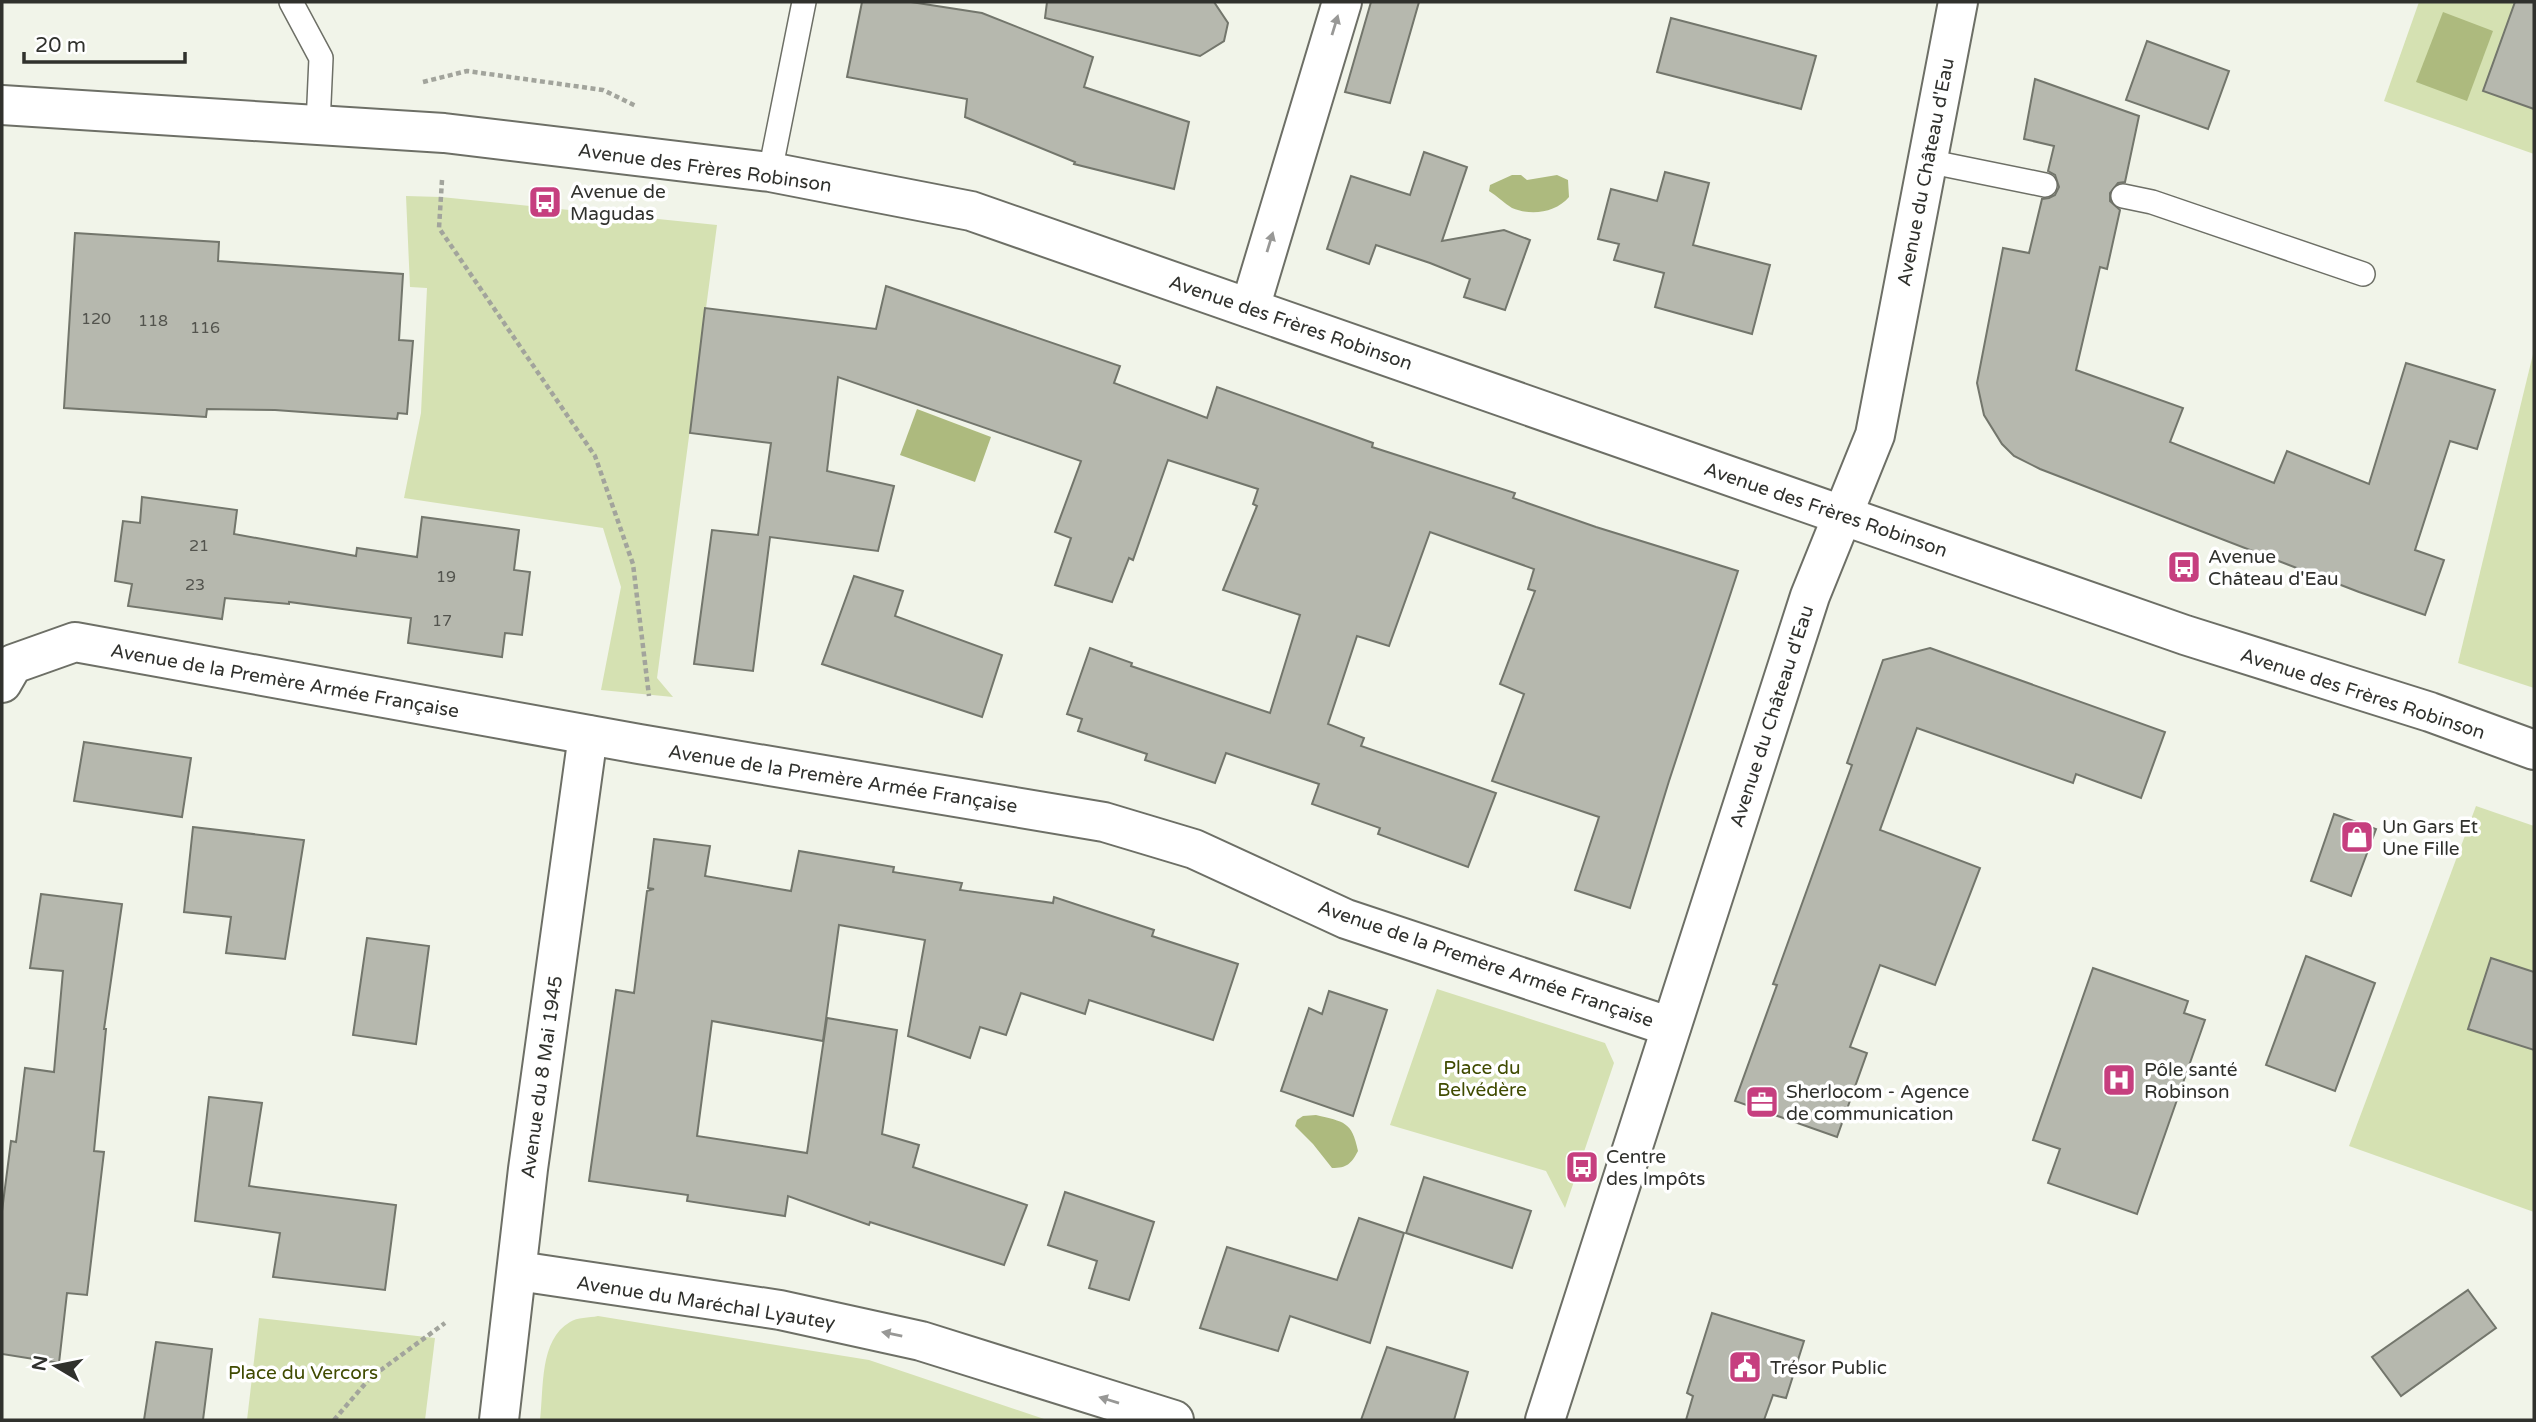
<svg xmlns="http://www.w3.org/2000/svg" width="2536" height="1422" font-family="'Varela Round',sans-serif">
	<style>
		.green { fill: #d5e1b2 }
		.water { fill: #adba7e }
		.building { fill: #b6b8ae; stroke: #73766c; stroke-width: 2 }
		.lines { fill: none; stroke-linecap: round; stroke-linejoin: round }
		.lane-casing { stroke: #6d6f66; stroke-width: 26 }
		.street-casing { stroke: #6d6f66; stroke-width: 42 }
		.secondary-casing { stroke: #6d6f66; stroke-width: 42 }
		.path { stroke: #a2a49c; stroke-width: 4.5; stroke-dasharray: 5 3.5; stroke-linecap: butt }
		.lane { stroke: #fff; stroke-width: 23 }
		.street { stroke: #fff; stroke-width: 38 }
		.secondary { stroke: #fff; stroke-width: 38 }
		.oneway { fill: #989896 }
		.labels { text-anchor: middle; stroke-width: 7; stroke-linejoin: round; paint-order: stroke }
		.number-label { font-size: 16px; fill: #52534d }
		.street-label { font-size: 19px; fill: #30312d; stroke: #fff }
		.poi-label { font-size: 19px; fill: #30312d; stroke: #fff; text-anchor: start }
		.park-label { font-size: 19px; fill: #404b01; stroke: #fff }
	</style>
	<rect width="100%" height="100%" fill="#f1f4e9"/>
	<g class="green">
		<path d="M2419,2H2520L2534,7V154L2384,101Z"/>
		<path d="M406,196L441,197L717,225L657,678L673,697L601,690L621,587L603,528L404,498L421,413L427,288L410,287Z"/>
		<path d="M2534,350V688L2458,663Z"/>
		<path d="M2476,806L2534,826V1212L2349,1146Z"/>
		<path d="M1437,989L1605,1043L1614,1063L1565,1208L1546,1171L1390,1125Z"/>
		<path d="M598,1316L869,1360L1047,1420H540C544,1388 539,1340 570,1322C577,1317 589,1318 598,1316Z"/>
		<path d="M259,1318L435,1338L425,1420H247Z"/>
	</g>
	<g class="water">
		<path d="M2443,12L2493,31L2467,101L2416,82Z"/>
		<path d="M1512,175H1521L1527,180L1557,175L1568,180L1569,197C1555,213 1531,216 1512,208C1504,203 1497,196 1489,191L1490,185Z"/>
		<path d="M917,409L991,437L975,482L900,455Z"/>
		<path d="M1316,1115C1344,1122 1352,1121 1358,1151C1351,1164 1347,1168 1332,1168L1313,1144L1295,1126L1297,1120L1303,1116Z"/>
	</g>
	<g class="building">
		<path d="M862,2H911L982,13L1093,57L1084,87L1189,122L1174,189L1074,164L1075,162L965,117L967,99L847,77Z"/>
		<path d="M1047,2H1214L1228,23L1224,41L1200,56L1045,18Z"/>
		<path d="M1371,2H1419L1390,103L1345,92Z"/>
		<path d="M2515,2H2534V109L2483,91Z"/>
		<path d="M1671,18L1816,56L1801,109L1657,72Z"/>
		<path d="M2147,41L2229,71L2208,129L2126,100Z"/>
		<path d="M2035,79L2139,116L2125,182L2118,183L2110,193V201L2120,210L2107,269L2100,267L2076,370L2183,408L2170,442L2274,483L2287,451L2369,484L2406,363L2495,390L2477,449L2450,441L2415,550L2444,560L2425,615L2359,592L2040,469L2014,456L2002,444L1984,415L1977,383L2003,248L2029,253L2042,199L2049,198L2055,195L2059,187L2055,175L2048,171L2054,146L2024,139Z"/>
		<path d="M1424,152L1467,167L1442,241L1504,230L1530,240L1505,310L1464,297L1470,279L1430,263L1376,245L1369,264L1327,249L1351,176L1410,195Z"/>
		<path d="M1665,172L1709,183L1693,245L1770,265L1752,334L1655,307L1664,273L1614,260L1619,244L1598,239L1611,189L1657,201Z"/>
		<path d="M75,233L219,242L218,261L403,274L399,340L413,341L407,414L398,413L397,419L275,410L207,409L206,417L64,408Z"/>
		<path d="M886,286L1120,366L1114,383L1207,418L1217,387L1373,443L1372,447L1515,493L1513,498L1596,527L1738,571L1669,781L1630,908L1575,890L1599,817L1492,781L1524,694L1500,684L1535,591L1528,589L1534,569L1430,532L1389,646L1357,636L1328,724L1364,738L1361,746L1496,793L1468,867L1378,834L1380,828L1312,804L1319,784L1226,753L1215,783L1145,760L1147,754L1078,731L1082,719L1067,714L1090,648L1132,663L1131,666L1270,713L1300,615L1223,590L1257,506L1253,504L1258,489L1168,460L1133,560L1129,558L1112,602L1055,585L1071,538L1055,532L1081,461L838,377L827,471L894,486L878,551L770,537L753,671L694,664L712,530L758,535L771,443L690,433L705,308L876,329Z"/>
		<path d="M142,497L237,510L234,534L356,556L357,548L417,557L422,517L519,530L514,570L530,572L522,635L505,633L502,657L408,643L411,618L289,602V604L225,598L222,619L128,606L132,584L115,581L123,521L140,523Z"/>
		<path d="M854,576L903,591L895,616L1002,655L982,717L822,664Z"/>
		<path d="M1930,648L2165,732L2141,798L2076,774L2073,783L1917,728L1880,830L1980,868L1935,985L1880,965L1850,1047L1867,1053L1837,1137L1735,1101L1777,985L1773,984L1852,765L1847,763L1883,660Z"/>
		<path d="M84,742L191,758L182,817L74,801Z"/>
		<path d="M2334,814L2376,829L2351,896L2311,881Z"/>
		<path d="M193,827L304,840L285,959L226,953L231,917L184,912Z"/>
		<path d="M654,839L710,846L705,876L791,891L799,851L894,867L893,872L962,883L960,890L1053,903L1054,897L1154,930L1152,936L1238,964L1213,1040L1089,1000L1085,1014L1021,993L1006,1035L980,1027L970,1058L908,1036L925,940L839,925L823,1041L712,1021L697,1136L807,1153L827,1018L897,1030L882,1134L919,1145L913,1167L1027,1205L1004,1265L870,1222L869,1225L788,1196L785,1216L687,1201L688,1195L589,1181L616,990L634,993L647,891L654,889L648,888Z"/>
		<path d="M41,894L122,904L104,1029H106L94,1151L104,1152L87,1295L67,1293L59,1363L2,1354V1211L11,1141L16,1142L25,1068L54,1072L63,971L30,968Z"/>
		<path d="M367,938L429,946L416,1044L353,1035Z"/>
		<path d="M2306,956L2375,983L2335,1091L2266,1065Z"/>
		<path d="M2491,958L2534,972V1050L2468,1029Z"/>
		<path d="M2093,968L2188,1001L2184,1013L2205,1020L2137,1214L2048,1183L2060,1149L2033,1140Z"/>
		<path d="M1329,991L1387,1010L1353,1116L1281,1091L1309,1008L1322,1014Z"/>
		<path d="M209,1097L262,1103L249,1186L396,1205L385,1290L273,1277L280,1233L195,1221Z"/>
		<path d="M1424,1177L1531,1211L1512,1268L1406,1233Z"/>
		<path d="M1065,1192L1154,1222L1129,1300L1089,1288L1097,1261L1048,1245Z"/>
		<path d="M1359,1218L1404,1233L1370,1343L1290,1316L1278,1351L1200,1328L1227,1247L1337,1280Z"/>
		<path d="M2468,1290L2496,1328L2401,1396L2372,1357Z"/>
		<path d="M1712,1313L1804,1341L1786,1398L1773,1395L1764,1420H1686L1693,1396L1687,1393Z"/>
		<path d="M156,1342L212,1349L203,1420H144Z"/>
		<path d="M1387,1347L1468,1372L1454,1420H1361Z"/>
	</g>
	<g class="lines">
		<defs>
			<g id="lane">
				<path d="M291,2L321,58L318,125"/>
				<path d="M1927,161L2045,185"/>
				<path d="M770,172L804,2"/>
				<path d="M2123,196L2152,202L2363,274"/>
			</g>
			<g id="street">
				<path d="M1250,308L1342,2"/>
				<path d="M2,683L13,664L75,642L639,744L1104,822L1194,849L1346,919L1671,1027"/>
				<path d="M518,1271L780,1310L921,1341L1174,1420"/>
				<path d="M499,1420L528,1169L588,735"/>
			</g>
			<g id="secondary">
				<path d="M2,105L444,133L770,172L971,211L2185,635L2430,712L2534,750"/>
				<path d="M1545,1420L1810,596L1875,435L1958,2"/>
			</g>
		</defs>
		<use href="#lane" class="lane-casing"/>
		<use href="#street" class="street-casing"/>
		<use href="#secondary" class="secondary-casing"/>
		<g class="path">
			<path d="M423,82L467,71L603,90L636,106"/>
			<path d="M442,180L439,228L595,456L633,564L649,696"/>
			<path d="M334,1420L370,1378L445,1323"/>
		</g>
		<use href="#lane" class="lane"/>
		<use href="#street" class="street"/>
		<use href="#secondary" class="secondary"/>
	</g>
	<defs><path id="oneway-solid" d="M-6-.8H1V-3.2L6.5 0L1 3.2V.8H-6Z" transform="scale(1.75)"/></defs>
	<g class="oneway">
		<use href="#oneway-solid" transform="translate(1335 25) rotate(-73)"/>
		<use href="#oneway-solid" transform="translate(1270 242) rotate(-73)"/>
		<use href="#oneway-solid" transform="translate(892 1334) rotate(-168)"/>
		<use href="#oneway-solid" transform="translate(1109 1400) rotate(-163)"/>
	</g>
	<defs>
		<symbol id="bus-square" viewBox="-11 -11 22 22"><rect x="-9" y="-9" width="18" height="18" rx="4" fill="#c63f7f" stroke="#fff"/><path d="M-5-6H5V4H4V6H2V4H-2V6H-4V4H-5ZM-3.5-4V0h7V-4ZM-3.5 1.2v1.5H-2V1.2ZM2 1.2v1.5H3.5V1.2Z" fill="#fff"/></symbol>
		<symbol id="shop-square" viewBox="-11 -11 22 22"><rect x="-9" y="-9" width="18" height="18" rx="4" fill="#c63f7f" stroke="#fff"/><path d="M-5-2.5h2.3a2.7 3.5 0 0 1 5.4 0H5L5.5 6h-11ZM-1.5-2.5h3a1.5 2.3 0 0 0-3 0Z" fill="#fff"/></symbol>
		<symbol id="hospital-square" viewBox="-11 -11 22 22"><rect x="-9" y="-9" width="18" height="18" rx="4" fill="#c63f7f" stroke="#fff"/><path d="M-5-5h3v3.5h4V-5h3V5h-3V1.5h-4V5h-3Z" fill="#fff"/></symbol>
		<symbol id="office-square" viewBox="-11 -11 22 22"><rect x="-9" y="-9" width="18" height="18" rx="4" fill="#c63f7f" stroke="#fff"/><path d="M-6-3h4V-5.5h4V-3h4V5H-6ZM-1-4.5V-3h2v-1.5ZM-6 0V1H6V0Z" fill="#fff"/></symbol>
		<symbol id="civic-square" viewBox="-11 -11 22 22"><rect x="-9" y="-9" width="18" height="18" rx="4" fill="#c63f7f" stroke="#fff"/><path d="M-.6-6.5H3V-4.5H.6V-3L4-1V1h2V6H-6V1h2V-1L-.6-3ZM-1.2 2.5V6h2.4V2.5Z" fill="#fff"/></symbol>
	</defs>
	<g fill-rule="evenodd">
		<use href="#bus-square" x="526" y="183" width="38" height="38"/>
		<use href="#bus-square" x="2165" y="548" width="38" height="38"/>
		<use href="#shop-square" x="2338" y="818" width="38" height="38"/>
		<use href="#hospital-square" x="2100" y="1061" width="38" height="38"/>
		<use href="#office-square" x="1743" y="1083" width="38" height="38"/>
		<use href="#bus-square" x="1563" y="1148" width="38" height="38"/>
		<use href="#civic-square" x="1726" y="1348" width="38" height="38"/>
	</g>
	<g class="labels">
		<g class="number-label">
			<text x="96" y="324">120</text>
			<text x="153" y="326">118</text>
			<text x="205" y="333">116</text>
			<text x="199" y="551">21</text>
			<text x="446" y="582">19</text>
			<text x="195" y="590">23</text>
			<text x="442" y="626">17</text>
		</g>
		<g class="street-label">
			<text transform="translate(705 167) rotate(8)" y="7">Avenue des Frères Robinson</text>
			<text transform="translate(1925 172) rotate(-79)" y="7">Avenue du Château d'Eau</text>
			<text transform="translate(1291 322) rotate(19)" y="7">Avenue des Frères Robinson</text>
			<text transform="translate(1826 509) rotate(19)" y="7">Avenue des Frères Robinson</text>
			<text transform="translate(285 680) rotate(10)" y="7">Avenue de la Premère Armée Française</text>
			<text transform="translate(2363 693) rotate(18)" y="7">Avenue des Frères Robinson</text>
			<text transform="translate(1771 716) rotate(-72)" y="7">Avenue du Château d'Eau</text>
			<text transform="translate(843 778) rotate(9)" y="7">Avenue de la Premère Armée Française</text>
			<text transform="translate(1486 963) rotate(19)" y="7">Avenue de la Premère Armée Française</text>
			<text transform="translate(541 1077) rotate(-82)" y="7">Avenue du 8 Mai 1945</text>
			<text transform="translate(706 1302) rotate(9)" y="7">Avenue du Maréchal Lyautey</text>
		</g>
		<g class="poi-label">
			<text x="570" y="198">Avenue de<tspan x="570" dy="22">Magudas</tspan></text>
			<text x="2208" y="563">Avenue<tspan x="2208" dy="22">Château d'Eau</tspan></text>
			<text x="2382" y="833">Un Gars Et<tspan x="2382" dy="22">Une Fille</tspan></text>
			<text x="2144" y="1076">Pôle santé<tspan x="2144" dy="22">Robinson</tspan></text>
			<text x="1786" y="1098">Sherlocom - Agence<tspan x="1786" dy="22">de communication</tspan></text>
			<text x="1606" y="1163">Centre<tspan x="1606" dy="22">des Impôts</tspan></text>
			<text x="1770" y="1374">Trésor Public</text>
		</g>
		<g class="park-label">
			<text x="1482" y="1074">Place du<tspan x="1482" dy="22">Belvédère</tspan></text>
			<text x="303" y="1379">Place du Vercors</text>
		</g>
	</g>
	<rect width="2536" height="1422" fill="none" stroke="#30312d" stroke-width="7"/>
	<g transform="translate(56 1366) rotate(280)" stroke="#ffffff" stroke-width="5" paint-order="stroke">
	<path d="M0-5L12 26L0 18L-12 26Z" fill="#30312d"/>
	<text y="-10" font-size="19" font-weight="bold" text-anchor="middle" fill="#30312d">N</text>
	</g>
	<path d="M24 52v10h161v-10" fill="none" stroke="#30312d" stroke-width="3.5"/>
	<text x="35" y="52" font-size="21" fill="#30312d" stroke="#ffffff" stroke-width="5" paint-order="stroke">20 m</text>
</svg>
